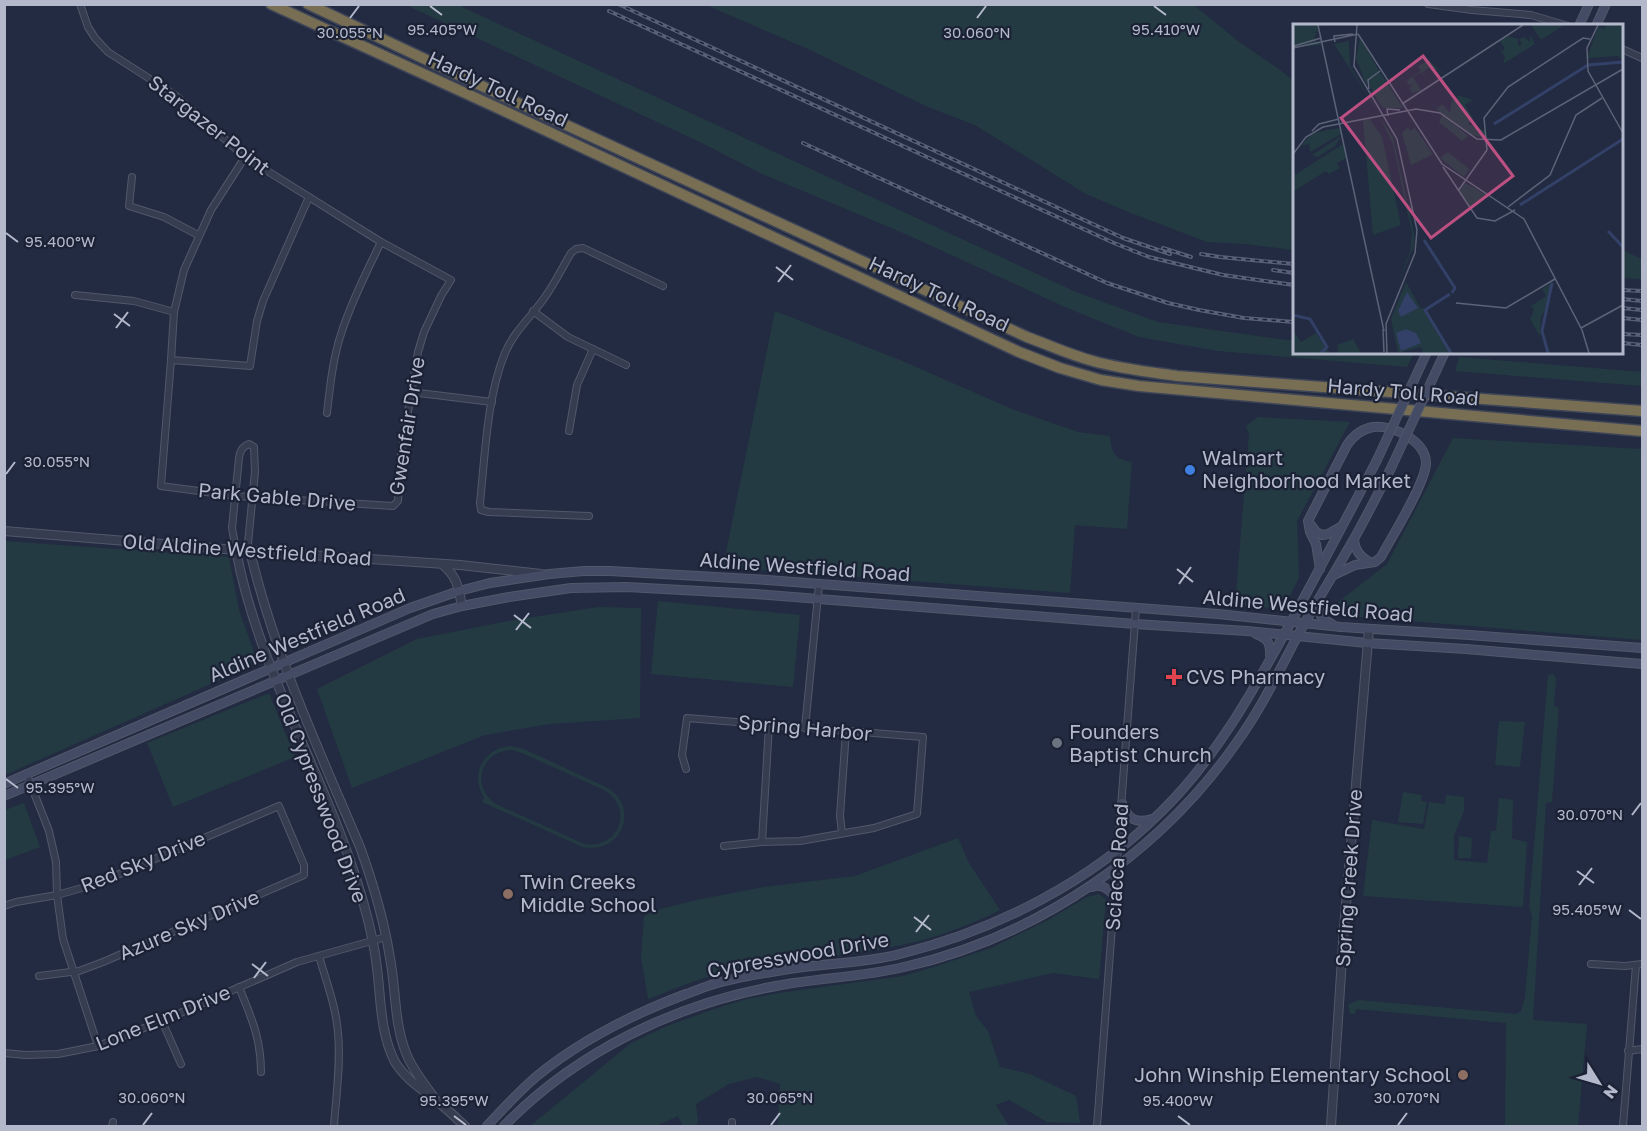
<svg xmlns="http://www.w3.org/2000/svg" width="1647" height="1131" font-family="'Golos Text',sans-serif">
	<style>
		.green { fill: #243a42; fill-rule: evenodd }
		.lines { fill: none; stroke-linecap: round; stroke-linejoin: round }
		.minor-casing { stroke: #52586b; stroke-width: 8 }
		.tertiary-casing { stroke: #52586b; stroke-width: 10 }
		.secondary-casing { stroke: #52586b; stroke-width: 10 }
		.motorway-casing { stroke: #3f4558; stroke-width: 13 }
		.minor { stroke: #373d50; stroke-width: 6 }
		.tertiary { stroke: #373d50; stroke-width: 8 }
		.secondary { stroke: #444b64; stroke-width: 8 }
		.motorway { stroke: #776e53; stroke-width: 10 }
		.rail-casing { stroke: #586078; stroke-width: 4 }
		.rail { stroke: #1c2235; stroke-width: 1.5; stroke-dasharray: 4.5; stroke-linecap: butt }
		.secondary-bridge-casing { stroke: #52586b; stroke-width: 10; stroke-linecap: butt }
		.secondary-bridge { stroke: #444b64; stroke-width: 8 }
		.ticks { fill: none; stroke: #b3b8cb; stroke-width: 2 }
		.shop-dot { fill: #3f7fe0; stroke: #1c2235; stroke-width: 2 }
		.health-dot { fill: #e0444e; stroke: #1c2235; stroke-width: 2 }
		.worship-dot { fill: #6b7280; stroke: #1c2235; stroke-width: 2 }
		.education-dot { fill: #8d6e63; stroke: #1c2235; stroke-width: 2 }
		.labels { text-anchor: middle; stroke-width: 4.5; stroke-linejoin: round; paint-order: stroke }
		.street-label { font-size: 20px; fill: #b3b8cb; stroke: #1c2235 }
		.poi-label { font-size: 20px; fill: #b3b8cb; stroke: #1c2235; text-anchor: start }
		.inset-river { fill: none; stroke: #334067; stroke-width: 3 }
		.inset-road { fill: none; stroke: #5c6378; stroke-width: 1.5 }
		.view { fill: #bd5082; fill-opacity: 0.15; stroke: #bd5082; stroke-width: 3 }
		.inset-edge { fill: none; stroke: #b3b8cb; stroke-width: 3 }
		.ticks-label { font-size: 15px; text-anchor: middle; fill: #b3b8cb; stroke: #1c2235; stroke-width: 4.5; stroke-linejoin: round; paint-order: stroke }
	</style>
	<rect width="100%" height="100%" fill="#222b41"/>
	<g class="green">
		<path d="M406,5H458L1076,292L1158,322L1294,341V352L1414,353L1407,367L1218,351L1139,337L1067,308L910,236L760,173L702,143Z"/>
		<path d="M706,5H1194L1238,41L1283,72L1294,82V250L1246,244L1207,242L1131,213L1086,194L975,125L928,107L808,49Z"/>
		<path d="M1622,250L1642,259V279L1622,278Z"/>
		<path d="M775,311L900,360L1012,409L1078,432L1110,436C1111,453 1116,460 1132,462L1127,529L1075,525L1070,593L723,567Z"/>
		<path d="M1459,357L1642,372V386L1455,371Z"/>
		<path d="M1258,417L1350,422L1297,521L1299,578L1283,609L1235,605L1249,434L1246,426Z"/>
		<path d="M1453,438L1642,449V640L1323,614L1387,564Z"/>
		<path d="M4,541L229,557L239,610L258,663L5,775Z"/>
		<path d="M658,601L800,615L793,687L651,674Z"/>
		<path d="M598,607L641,608L640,718L550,724L485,735L352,788L317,689L417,639L508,621Z"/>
		<path d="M1553,674L1556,679L1554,706L1559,707L1552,802L1546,803L1533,1020L1587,1024L1578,1126H1505L1506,1023L1356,1009L1355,1014H1350L1348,1004L1359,1000L1516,1014L1521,1011L1525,997L1532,916L1529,907L1548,675Z"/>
		<path d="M269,693L295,757L173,807L147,743Z"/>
		<path d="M1499,721L1525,722L1520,767L1495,765Z"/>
		<path d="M509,746L524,749L606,787C641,806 622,855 583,847L482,802L484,798C470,775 482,750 509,746ZM513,750L522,753L604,790C635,808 619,850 584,844L498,805C469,788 480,750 513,750Z"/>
		<path d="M1403,792L1422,795L1421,801L1427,802L1423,824L1398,822Z"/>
		<path d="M1446,795L1464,797V811L1454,836V860L1487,863L1491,831H1496L1499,798L1513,800L1512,839L1527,842L1523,907L1363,896L1372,820L1424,829L1429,802L1445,804Z"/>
		<path d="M24,803L40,847L5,860V810Z"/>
		<path d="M1459,836L1472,838L1471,858H1458Z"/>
		<path d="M958,838L969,863L1000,910C967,927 929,940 892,947C839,958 784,960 730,971C702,977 675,989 648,999L641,957L644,916L657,910L696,900L764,887L855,876Z"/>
		<path d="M1099,894L1106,900L1099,979L1053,973L969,992L976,1016L988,1031L1000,1067L1030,1074L1076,1096L1080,1123L1047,1122L1009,1100L996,1105L1009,1126H778L780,1084L757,1077L729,1084L696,1104L698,1120L696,1126H683L678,1116L656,1126H530L631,1043L667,1026L717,1008L747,999L779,993L903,976L934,967L991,948L1048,920L1087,897Z"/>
	</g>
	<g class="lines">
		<defs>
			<g id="minor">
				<path d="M80,4L88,27L95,38L108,52L175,95L245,157L381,242L451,280L441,296L424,332L418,352L401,454L398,501L393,506L236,496L161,486L171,360L174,312L184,270L211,210L245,157"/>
				<path d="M1428,4L1472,10L1531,15L1568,26"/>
				<path d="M1622,49L1642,58"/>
				<path d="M132,177L129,206L164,217L198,235"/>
				<path d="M75,295L134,301L174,312"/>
				<path d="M533,311L568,337L626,365"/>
				<path d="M171,360L250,366L257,321L263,301L309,197"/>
				<path d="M411,392L492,402"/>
				<path d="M327,413C330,386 333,357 342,331C352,300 367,271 381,242"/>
				<path d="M569,431L577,385L593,349"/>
				<path d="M589,516L489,512L481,510L480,503C485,456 487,396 505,353C514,331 532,316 545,297C555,283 562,268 571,253L576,249L583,248L663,286"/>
				<path d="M236,550L232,528L239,458C240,451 242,447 249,444L254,447L255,472L248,543L250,551"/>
				<path d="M805,728L819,585"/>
				<path d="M686,769L682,755L687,718L923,737L917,814L874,828L800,841L762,842L724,846"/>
				<path d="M27,775L49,831L56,862L57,895L63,939L98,1046"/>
				<path d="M842,833L840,816L846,731"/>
				<path d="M762,842L769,725"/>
				<path d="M4,906L16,902L57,895L96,884L279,806L304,865V875L103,962L79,971L39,976"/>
				<path d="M319,956C326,981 336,1006 338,1033C341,1064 336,1096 334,1126"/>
				<path d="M1591,964L1625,966L1642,964"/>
				<path d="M239,987C251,1017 261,1038 261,1072"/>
				<path d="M162,1021L181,1064"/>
				<path d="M1628,1051L1642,1049"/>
				<path d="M4,1053L26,1055L58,1054L98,1046L162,1021L297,962L386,937"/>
				<path d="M112,1126L113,1122"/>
				<path d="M732,1126V1122"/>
				<path d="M1097,1126L1136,608"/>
				<path d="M1623,1126L1636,965"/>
			</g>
			<g id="tertiary">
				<path d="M4,531L236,550L460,565L541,574"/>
				<path d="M236,550C258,669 324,773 359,888C367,914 374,941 377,968C381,999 380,1033 395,1062C406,1080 422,1089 438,1102C447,1109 456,1118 465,1126"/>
				<path d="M250,551C274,654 319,750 360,847C373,883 384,920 390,958C396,989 394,1023 406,1053C412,1069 423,1082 433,1096"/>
				<path d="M443,565C458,578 458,587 462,606"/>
				<path d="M1331,1126L1344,928L1369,629"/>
			</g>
			<g id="secondary">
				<path d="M1579,26L1589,4"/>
				<path d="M1596,26L1606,4"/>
				<path d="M1311,525L1316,532L1322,535L1328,534L1342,526"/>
				<path d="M1354,539C1355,551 1360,556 1369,562"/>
				<path d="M1320,569L1316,544L1310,532L1308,521L1347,445C1353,436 1362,429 1373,427C1392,424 1425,441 1426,462C1427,481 1391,538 1381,557L1375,562L1355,565L1334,575"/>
				<path d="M1319,602C1318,614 1321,619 1332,624"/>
				<path d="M1256,634C1267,638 1271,643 1270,655"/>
				<path d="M4,784L410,608L459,591L490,583L549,574L584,571H610L767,580L1218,614L1341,627L1469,635L1642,648"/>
				<path d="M4,796L433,614L462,606L509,597L571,588L627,587L755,594L1135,624L1247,631L1367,643L1466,649L1642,664"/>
				<path d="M1122,803C1128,819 1135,824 1152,819"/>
				<path d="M1092,887C1101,883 1108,889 1115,896"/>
				<path d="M487,1126C502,1110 519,1091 537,1076C581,1040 633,1014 686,994C695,991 704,987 714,984C736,977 760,974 783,970C822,963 862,964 900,954C996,930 1091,882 1162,811C1217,757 1254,689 1291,622C1320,568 1349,514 1377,460"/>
				<path d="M504,1126C576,1052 675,1004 776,986C818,978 862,977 904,967C1037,937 1159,854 1237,742C1261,709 1279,671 1298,635C1315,604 1334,574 1351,544C1366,518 1379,492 1392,466"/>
			</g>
			<g id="motorway">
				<path d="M271,4L500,109L1019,352L1060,368L1101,380L1139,386L1642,431"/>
				<path d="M308,4L503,96L1027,337C1049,345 1070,355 1093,361C1121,369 1149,372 1177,376L1642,411"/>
			</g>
		</defs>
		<use href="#minor" class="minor-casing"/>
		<use href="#tertiary" class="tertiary-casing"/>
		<use href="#secondary" class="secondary-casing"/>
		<use href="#motorway" class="motorway-casing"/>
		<use href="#minor" class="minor"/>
		<use href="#tertiary" class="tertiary"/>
		<use href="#secondary" class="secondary"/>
		<use href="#motorway" class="motorway"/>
		<defs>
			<g id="rail">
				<path d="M618,4L1123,238L1170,254"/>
				<path d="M609,11L1114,243L1149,257L1223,275L1294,285"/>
				<path d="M803,143L1107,283L1168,303L1199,310L1244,318L1294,322"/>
				<path d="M1163,248L1191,257"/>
				<path d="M1201,254L1220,257L1294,264"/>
				<path d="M1273,270L1294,273"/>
				<path d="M1622,290L1642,291"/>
				<path d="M1622,299L1642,301"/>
				<path d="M1622,308L1642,310"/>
				<path d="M1622,318L1642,320"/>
				<path d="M1622,334L1642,335"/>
				<path d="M1622,343L1642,345"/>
			</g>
		</defs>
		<use href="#rail" class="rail-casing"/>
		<use href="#rail" class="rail"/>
		<defs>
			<g id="secondary-bridge">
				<path d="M1377,460L1427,352"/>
				<path d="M1392,466L1445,352"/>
			</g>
		</defs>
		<use href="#secondary-bridge" class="secondary-bridge-casing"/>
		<use href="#secondary-bridge" class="secondary-bridge"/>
	</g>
	<path class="ticks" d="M430,6L442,15M1154,6L1166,15M350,18L359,6M977,18L986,6M6,233L18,242M776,267L793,280M778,282L791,265M114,314L130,326M116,328L128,312M6,474L15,462M1177,569L1193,582M1179,584L1191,567M514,615L531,628M516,630L529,613M6,779L18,788M1632,815L1641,803M1577,871L1594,883M1579,885L1592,868M1629,910L1641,919M914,917L931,930M916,932L929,915M252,964L268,976M254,978L266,962M454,1116L466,1125M1178,1116L1190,1125M143,1125L152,1113M771,1125L780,1113M1398,1125L1407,1113"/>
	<circle class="shop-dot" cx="1190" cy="470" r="6"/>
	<path class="health-dot" d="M1171 668h6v6h6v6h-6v6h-6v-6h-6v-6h6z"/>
	<circle class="worship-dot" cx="1057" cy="743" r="6"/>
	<g class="education-dot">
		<circle cx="508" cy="894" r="6"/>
		<circle cx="1463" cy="1075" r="6"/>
	</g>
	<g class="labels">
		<g class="street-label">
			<text transform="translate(498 89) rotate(25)" y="7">Hardy Toll Road</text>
			<text transform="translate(209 125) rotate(38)" y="7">Stargazer Point</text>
			<text transform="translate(939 294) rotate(25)" y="7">Hardy Toll Road</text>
			<text transform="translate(1403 392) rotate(5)" y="7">Hardy Toll Road</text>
			<text transform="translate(407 426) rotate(-81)" y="7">Gwenfair Drive</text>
			<text transform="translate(277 497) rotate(5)" y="7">Park Gable Drive</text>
			<text transform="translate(247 550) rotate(4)" y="7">Old Aldine Westfield Road</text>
			<text transform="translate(805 567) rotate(4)" y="7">Aldine Westfield Road</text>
			<text transform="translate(1308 606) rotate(5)" y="7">Aldine Westfield Road</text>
			<text transform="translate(307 635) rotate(-23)" y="7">Aldine Westfield Road</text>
			<text transform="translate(805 728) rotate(5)" y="7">Spring Harbor</text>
			<text transform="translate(321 798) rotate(69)" y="7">Old Cypresswood Drive</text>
			<text transform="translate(143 862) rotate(-22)" y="7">Red Sky Drive</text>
			<text transform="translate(1117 867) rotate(-86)" y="7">Sciacca Road</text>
			<text transform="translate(1349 878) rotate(-86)" y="7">Spring Creek Drive</text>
			<text transform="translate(189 925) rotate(-23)" y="7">Azure Sky Drive</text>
			<text transform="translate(798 955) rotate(-10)" y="7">Cypresswood Drive</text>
			<text transform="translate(163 1018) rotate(-22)" y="7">Lone Elm Drive</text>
		</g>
		<g class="poi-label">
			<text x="1202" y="465">Walmart<tspan x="1202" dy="23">Neighborhood Market</tspan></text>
			<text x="1186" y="684">CVS Pharmacy</text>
			<text x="1069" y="739">Founders<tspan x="1069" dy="23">Baptist Church</tspan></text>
			<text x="520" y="889">Twin Creeks<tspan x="520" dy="23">Middle School</tspan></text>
			<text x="1451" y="1082" text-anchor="end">John Winship Elementary School</text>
		</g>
	</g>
	<g transform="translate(1293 24)">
		<rect width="330" height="330" fill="#222b41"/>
		<path d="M0,1H25V7L19,9H24L21,14L28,21L0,23ZM238,1H271L248,16ZM312,1H330V36L324,32L294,34L305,3L312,5ZM237,11L242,20L210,40L212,33L203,20L209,27L212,25L207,17L215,12L225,15V22L229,20L226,15L231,13L237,18ZM67,14L86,47L73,60L63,34ZM56,17L57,42L85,88L41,20ZM136,36L152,51L138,42L130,48L136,60L129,48L120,53L128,66L119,69L116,64L120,60L114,61L115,56L102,64L128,47L125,42ZM87,48L110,84H90L80,69L75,57ZM164,71L180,76L172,81L180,94L175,100L193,107L194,114L179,111L143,85L149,80L157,89L159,76L165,79ZM149,91L158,97L175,112L169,117L146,98ZM86,92L100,113L121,210V222L101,269L117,228L119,210L100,120ZM76,94L89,113L108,201L80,211L70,96ZM115,103L117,107L122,104L140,130L118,141L109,109ZM46,104L48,110L17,128L16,120L7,122L20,109ZM48,112L42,122L25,133L19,131ZM50,120L53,134L44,139L47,144L36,150L33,147L1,167L0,152ZM155,128L176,145L171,153L147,134ZM172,159L196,172L177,184L166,167ZM113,258L128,285L131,284L160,329H130L128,323L105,329L98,295ZM259,259L254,283L248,293L247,313L237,295L241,286L238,282L253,272L249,265ZM0,306L8,318L23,309L37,329H0ZM60,315L68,329H45L44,321Z" fill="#243a42"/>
		<path d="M114,268L125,284L108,293L105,287ZM113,305L123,309L128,319L108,327L103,309Z" fill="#334067"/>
		<path class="inset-river" d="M201,100L295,41L330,38M227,181L330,115M315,207L330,223M131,216L162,264L159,269M157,270L132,286L158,329M0,291L17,295L34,323L28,329M255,329L249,307L259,259"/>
		<path class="inset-road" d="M25,1L91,307M64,1L61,42L104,115L124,206L122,229L93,300L94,329M305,1L294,24L295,47L330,109M65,10L149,140L231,195L289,306L296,329M42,18L41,12L60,10M1,22L28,14M0,24L65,10M76,65L75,56L87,47M109,80L230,1M95,92L94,85L107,86M19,107L26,100L46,95M0,130L13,113L30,103L123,85L147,89L184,115L208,116L330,45M150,143L184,194L202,197L222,186M165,167L194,126L191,94L215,63L290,14L297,15M215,183L257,151L283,91L309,74M163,279L213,284L262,255M288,304L330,281M90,305L91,328"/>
		<path class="view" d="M130,32L220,152L138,214L48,94Z"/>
		<rect width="330" height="330" class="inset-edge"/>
	</g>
	<g class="ticks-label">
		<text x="442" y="35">95.405°W</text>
		<text x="1166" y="35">95.410°W</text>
		<text x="350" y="38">30.055°N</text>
		<text x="977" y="38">30.060°N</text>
		<text x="60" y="247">95.400°W</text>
		<text x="57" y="467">30.055°N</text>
		<text x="60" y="793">95.395°W</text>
		<text x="1590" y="820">30.070°N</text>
		<text x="1587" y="915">95.405°W</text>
		<text x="152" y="1103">30.060°N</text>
		<text x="780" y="1103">30.065°N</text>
		<text x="1407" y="1103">30.070°N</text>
		<text x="454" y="1106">95.395°W</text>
		<text x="1178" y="1106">95.400°W</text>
	</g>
	<rect width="1647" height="1131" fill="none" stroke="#b3b8cb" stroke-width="12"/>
	<g transform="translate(1599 1083) rotate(127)" stroke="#1c2235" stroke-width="4.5" paint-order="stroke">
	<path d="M0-4.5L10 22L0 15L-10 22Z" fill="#b3b8cb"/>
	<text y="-9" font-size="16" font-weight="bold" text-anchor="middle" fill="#b3b8cb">N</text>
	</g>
</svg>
